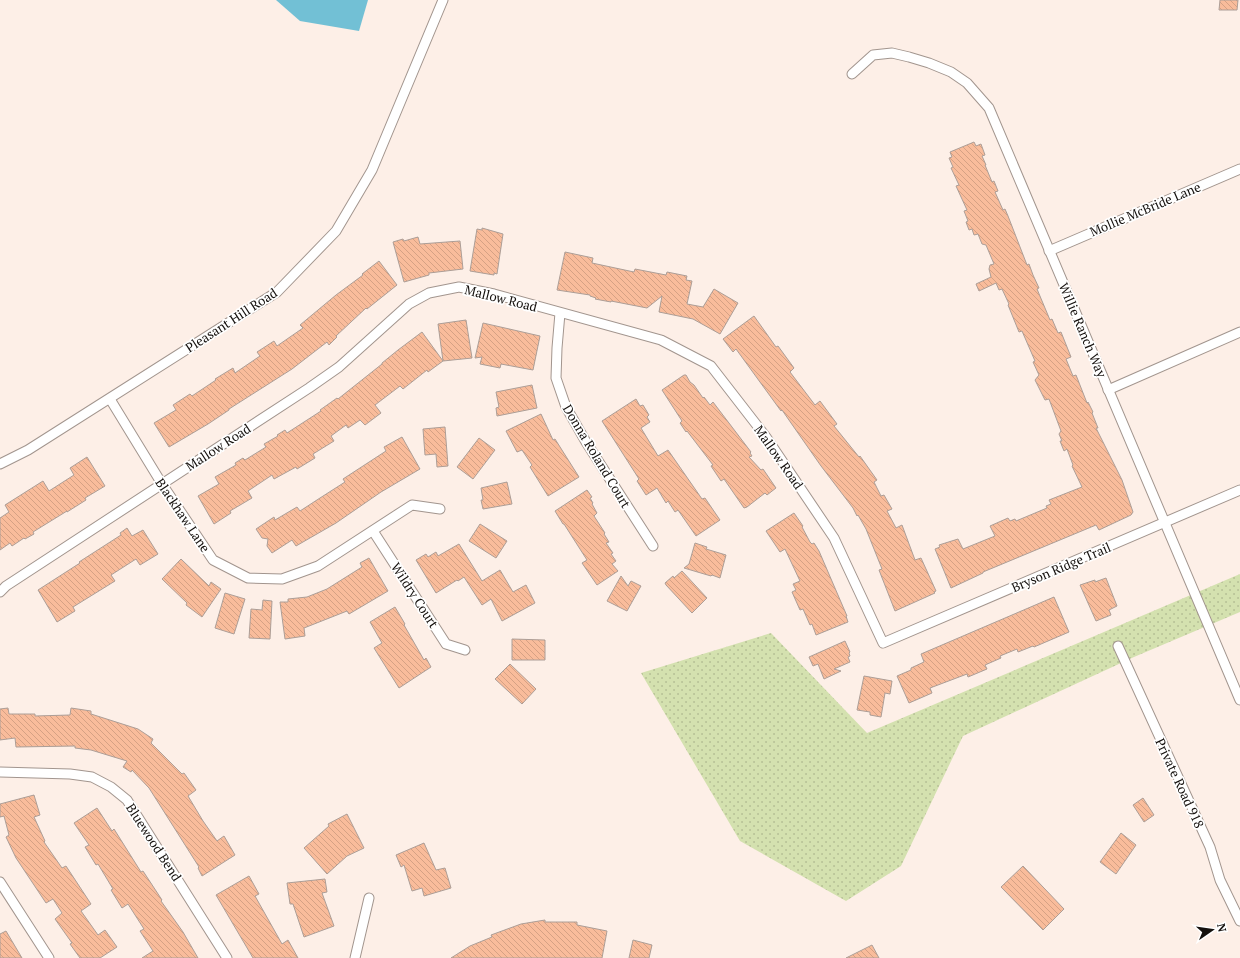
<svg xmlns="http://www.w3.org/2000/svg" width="1240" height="958" font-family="'PT Serif',serif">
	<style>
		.grass { fill: url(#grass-dots) }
		.water { fill: #72c0d5 }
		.building { fill: url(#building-back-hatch); stroke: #ac9e97 }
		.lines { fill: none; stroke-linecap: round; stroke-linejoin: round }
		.minor-casing { stroke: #a2958e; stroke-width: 11 }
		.minor { stroke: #fff; stroke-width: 9 }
		.labels { text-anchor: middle; stroke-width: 3.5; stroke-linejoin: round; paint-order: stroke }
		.street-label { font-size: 13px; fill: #14100d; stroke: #fff }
	</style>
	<defs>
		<pattern id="grass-dots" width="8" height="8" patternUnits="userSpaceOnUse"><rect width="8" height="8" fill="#d4e1af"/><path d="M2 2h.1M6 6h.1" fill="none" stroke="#b5c095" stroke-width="1.8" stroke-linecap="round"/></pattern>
		<pattern id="building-back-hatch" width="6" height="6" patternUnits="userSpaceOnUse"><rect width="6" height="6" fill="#f9bc9b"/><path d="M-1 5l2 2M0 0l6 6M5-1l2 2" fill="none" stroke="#d5a184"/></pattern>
	</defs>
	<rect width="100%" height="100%" fill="#fdefe7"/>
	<path class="grass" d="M1240,574V612L1134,657L963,736L901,866L846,901L740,841L641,673L771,633L867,733Z"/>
	<path class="water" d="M276,0H368L359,31L300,21Z"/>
	<g class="building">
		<path d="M1220,0H1238L1237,10H1219Z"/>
		<path d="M974,142L976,146L981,144L985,155L982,156L986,165H985L992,182L994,181L998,191L995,192L1003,210L1005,209L1008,216L1027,265L1029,264L1033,275L1039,288L1037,289L1050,320L1052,319L1058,333L1061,332L1071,357L1066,359L1073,376L1076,375L1087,403L1088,402L1093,412L1092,413L1098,428H1096L1122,480L1133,512L1131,515L1099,530L1096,525L983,572V573L951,588L935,549L940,547L939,545L958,539L963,549L995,536L990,526L1008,518L1010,521L1015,519L1016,521L1047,508L1046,506L1051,504L1049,500L1082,487L1072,466L1073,465L1067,449L1064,451L1060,441H1062L1059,434L1061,431L1049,399L1045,400L1035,380L1039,375L1033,362L1035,361L1022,331L1019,332L1008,305L1009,304L1002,289L999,290L996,283L979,291L976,284L991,277L989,269L990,265L994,264L986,245L982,244L978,234L974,235L972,229L969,230L966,222L968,221L964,211L967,210L956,186L959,185L951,168L953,167L949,158L952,157L950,152Z"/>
		<path d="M482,228L503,234L497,274L494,273V275L470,271L477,229L482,230Z"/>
		<path d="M418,237L420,244L460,241L463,269L429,273V275L404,282L393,242L403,239L404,241Z"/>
		<path d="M565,252L593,258L592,263L634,272L635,269L666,275L667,272L687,276L686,280L692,281L687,304L703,307L714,289L738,303L720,334L693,319L659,312L662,296L647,308L611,301V302L595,299L596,298L590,296V295L557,290Z"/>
		<path d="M379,261L397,285L367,309L366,308L336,336L337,337L329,345L327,342L292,369L229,409V410L208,424L169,447L154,423L176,410L173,405L190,394L192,396L216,380L215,379L233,368L235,373L260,356L257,352L274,341L277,346L303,328L300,325L336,295L363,275L362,274Z"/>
		<path d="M754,316L776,347L778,346L794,368L790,372L815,405L820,401L837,424L834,426L859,457L860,456L877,480L874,482L881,496L884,495L892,509L887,511L896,528L902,525L915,560L921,558L936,591L934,592L935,593L895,611L879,570L882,569L866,529L858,515L857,516L853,508L821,466L791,423L782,410L781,411L736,349L733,352L723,339Z"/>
		<path d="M466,320L472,358L443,361L438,324Z"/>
		<path d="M483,323L540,336L533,370L501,364L500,368L480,364L482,357L475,358Z"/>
		<path d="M422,332L443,361L428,372L427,370L403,389L400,386L375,405L381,413L365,425L360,420L348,428L346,425L331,436L334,441L313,454L315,458L297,469L296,467L274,479L272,475L248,491L252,498L230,511L231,513L214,524L198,496L219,484L215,477L236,465L235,463L243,458L245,460L266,447L264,444L278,436L277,435L285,430L287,433L321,411L320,410L337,398L338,399L382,364V363L398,350Z"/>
		<path d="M684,375H686L690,382L694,385L703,398L704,397L710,405L713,402L751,452L750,453L752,456L749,457L761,470L763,469L776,488L767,495L765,493L747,507L744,508L724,479L721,481L711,466L713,465L687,431L686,432L680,423L682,421L662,390Z"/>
		<path d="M532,385L537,408L497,416L496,408L499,407L496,392Z"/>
		<path d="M636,399L640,406L643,405L649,415L647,417L650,422L641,428L658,456L668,450L702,499L705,498L720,520L696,536L678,510L675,512L668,501L666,503L657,488L646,495L637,481L639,479L602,421Z"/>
		<path d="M541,414L553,440L555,439L579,477L548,496L530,467L532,465L522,450L517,452L506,431Z"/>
		<path d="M445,427L448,466L437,467L436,454L425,455L423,429Z"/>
		<path d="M402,437L420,469L381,492L336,523L296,546L292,540L272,553L267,546L268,539L262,538L256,529L274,517L275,520L297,507L300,511L320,498L345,482L343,479L386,451L384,447Z"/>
		<path d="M479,438L495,450L473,479L457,467Z"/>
		<path d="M87,457L105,486L85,498L86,500L67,512V511L33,532L34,534L25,539L24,538L12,546L10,543L0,550V518L9,512L5,505L43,481L49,491L74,475L70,468Z"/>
		<path d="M507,482L512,504L483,509L481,500H483L481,488Z"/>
		<path d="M587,490L592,497L590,498L593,503L592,504L597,513L594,516L605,533L604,534L609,542L606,543L613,553L611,554L616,561L612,564L618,571L597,585L582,563L587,560L564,524H563L555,511Z"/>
		<path d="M794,513L803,526L802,527L810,542L812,544L814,543L819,551L847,616H846L848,622L816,635L812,624L810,625L803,609L800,610L792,592L796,590L793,584L800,581L785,549L780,552L766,531Z"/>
		<path d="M480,524L507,541L496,558L469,541Z"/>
		<path d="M127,528L132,536L143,530L158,554L140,565L136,559L111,575L115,581L73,607L75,611L57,622L38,590L80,563L79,562L121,535L120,533Z"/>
		<path d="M695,543L707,547L706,549L726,555L720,578L712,575L711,576L684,568L689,564Z"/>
		<path d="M459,544L482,581L500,570L513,592L526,585L535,603L502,621L491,599L482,605L464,577L458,581L457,580L436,593L416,560L426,554L428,557L436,552L438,556Z"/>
		<path d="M369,558L388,591L349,614L347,611L304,628L305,636L285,639L280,602H288V599L307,597L327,589L362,567L360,563Z"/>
		<path d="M181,559L209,586L211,582L221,589L202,617L186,605L187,603L162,579Z"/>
		<path d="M682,571L707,598L692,613L666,585L665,583L673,576L674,578Z"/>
		<path d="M621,576L628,586L631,581L641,586L627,611L607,601Z"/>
		<path d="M1106,578L1117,606L1109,610L1111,615L1096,621L1080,585L1095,580V582Z"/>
		<path d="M225,593L245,599L234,634L215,628Z"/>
		<path d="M1054,597L1069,632L1034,647L1033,646L1018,652L1017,649L1000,656L1001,658L985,665L987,669L968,677L967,674L930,688L932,693L909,703L897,676L911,670V668L924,662L921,654Z"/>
		<path d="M263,600L272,601L270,639L249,638L251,609L262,610Z"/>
		<path d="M395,607L405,624L404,625L424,660L426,658L431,667L399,688L374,648L382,643L370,622Z"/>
		<path d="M512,639L545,640V660H512Z"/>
		<path d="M845,641L850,652L849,653L850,656L848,657L850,662L834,669L841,671L824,679L818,664L813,666L809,657Z"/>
		<path d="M510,664L536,689L522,704L495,679Z"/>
		<path d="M864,676L892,681L890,694L885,693L881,717L870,715V712L857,710Z"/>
		<path d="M8,708L9,714H35V716L70,715L71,708L91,711V714L138,729L153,739L151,743L182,774L184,773L196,790L188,796L203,821L217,841L224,836L235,855L202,876L198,868L199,867L149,788L132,770L131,772L123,767L127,761L91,750L75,748V746L16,747L15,738L0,740V709Z"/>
		<path d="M34,795L40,815L34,817L45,841L44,842L62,868L66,866L91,904L81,911L98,935L105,930L117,947L100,958H80L70,944L72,943L55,919L62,913L53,899L46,903L16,858L6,837L9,835L4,816L0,817V804Z"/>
		<path d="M1143,798L1154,815L1144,822L1133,805Z"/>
		<path d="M97,808L112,831L114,829L141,872L143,871L162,900L161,901L183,932L198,958H142L153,951L140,931L144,929L128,904L122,908L111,890L113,889L98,864L96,865L85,847L89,845L74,823Z"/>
		<path d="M347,814L364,848L347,856L327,874L304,848L329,826L328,824Z"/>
		<path d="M1121,833L1136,845L1116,874L1100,862Z"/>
		<path d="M424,843L436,870L445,868L451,888L424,896L422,888L412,891L404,865L401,867L396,855Z"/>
		<path d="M1023,866L1064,909L1043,930L1001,887Z"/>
		<path d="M249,876L259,894L255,896L282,944L288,940L298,958H253L216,895Z"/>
		<path d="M325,879L327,892L322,893L334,926L304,937L293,904H290L287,883Z"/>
		<path d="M545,920V922H577V925L607,931L602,958H451L470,946L492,937L491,935L521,924Z"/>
		<path d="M6,931L22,958H0V934Z"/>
		<path d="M633,940L652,945L649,958H629Z"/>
		<path d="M872,945L879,958H846Z"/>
	</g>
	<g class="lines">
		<defs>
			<g id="minor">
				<path d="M852,74L873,55L892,53L909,57L929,63L951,72L967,83L989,108L1240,700"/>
				<path d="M1049,251L1240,169"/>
				<path d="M560,313L557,348L556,378L566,407L586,442L653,546"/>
				<path d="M1108,390L1240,332"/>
				<path d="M110,399L162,484L213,560L248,578L282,579L318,566L412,505L440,509"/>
				<path d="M0,464L28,450L277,292L336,231L372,170L443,0"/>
				<path d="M373,531L446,644L465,650"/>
				<path d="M0,592L6,586L309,388L339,367L409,304L429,293L459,287L494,294L661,340L711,366L766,437L834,538L883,643L1240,490"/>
				<path d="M1118,646L1210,847L1220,880L1240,921"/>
				<path d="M0,772L70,774L92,777L111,787L127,800L227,958"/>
				<path d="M0,882L49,958"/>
				<path d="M355,958L369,898"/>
			</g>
		</defs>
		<use href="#minor" class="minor-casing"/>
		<use href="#minor" class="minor"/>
	</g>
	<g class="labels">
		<g class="street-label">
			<text transform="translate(1145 209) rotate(-23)" y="5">Mollie McBride Lane</text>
			<text transform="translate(501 298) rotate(14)" y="5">Mallow Road</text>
			<text transform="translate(231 320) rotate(-33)" y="5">Pleasant Hill Road</text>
			<text transform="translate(1083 330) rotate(67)" y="5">Willie Ranch Way</text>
			<text transform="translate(218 447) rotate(-33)" y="5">Mallow Road</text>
			<text transform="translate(597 456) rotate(59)" y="5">Donna Roland Court</text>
			<text transform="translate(779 457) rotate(55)" y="5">Mallow Road</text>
			<text transform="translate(183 515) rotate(56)" y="5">Blackhaw Lane</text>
			<text transform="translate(1061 567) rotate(-23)" y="5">Bryson Ridge Trail</text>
			<text transform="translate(415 595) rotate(57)" y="5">Wildry Court</text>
			<text transform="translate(1180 783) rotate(65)" y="5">Private Road 918</text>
			<text transform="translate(154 842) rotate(57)" y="5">Bluewood Bend</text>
		</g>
	</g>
	<g transform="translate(1212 930) rotate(77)" stroke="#ffffff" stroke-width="3" paint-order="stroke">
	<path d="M0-3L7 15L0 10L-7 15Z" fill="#14100d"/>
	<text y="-6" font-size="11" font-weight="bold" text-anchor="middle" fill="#14100d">N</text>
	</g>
</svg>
